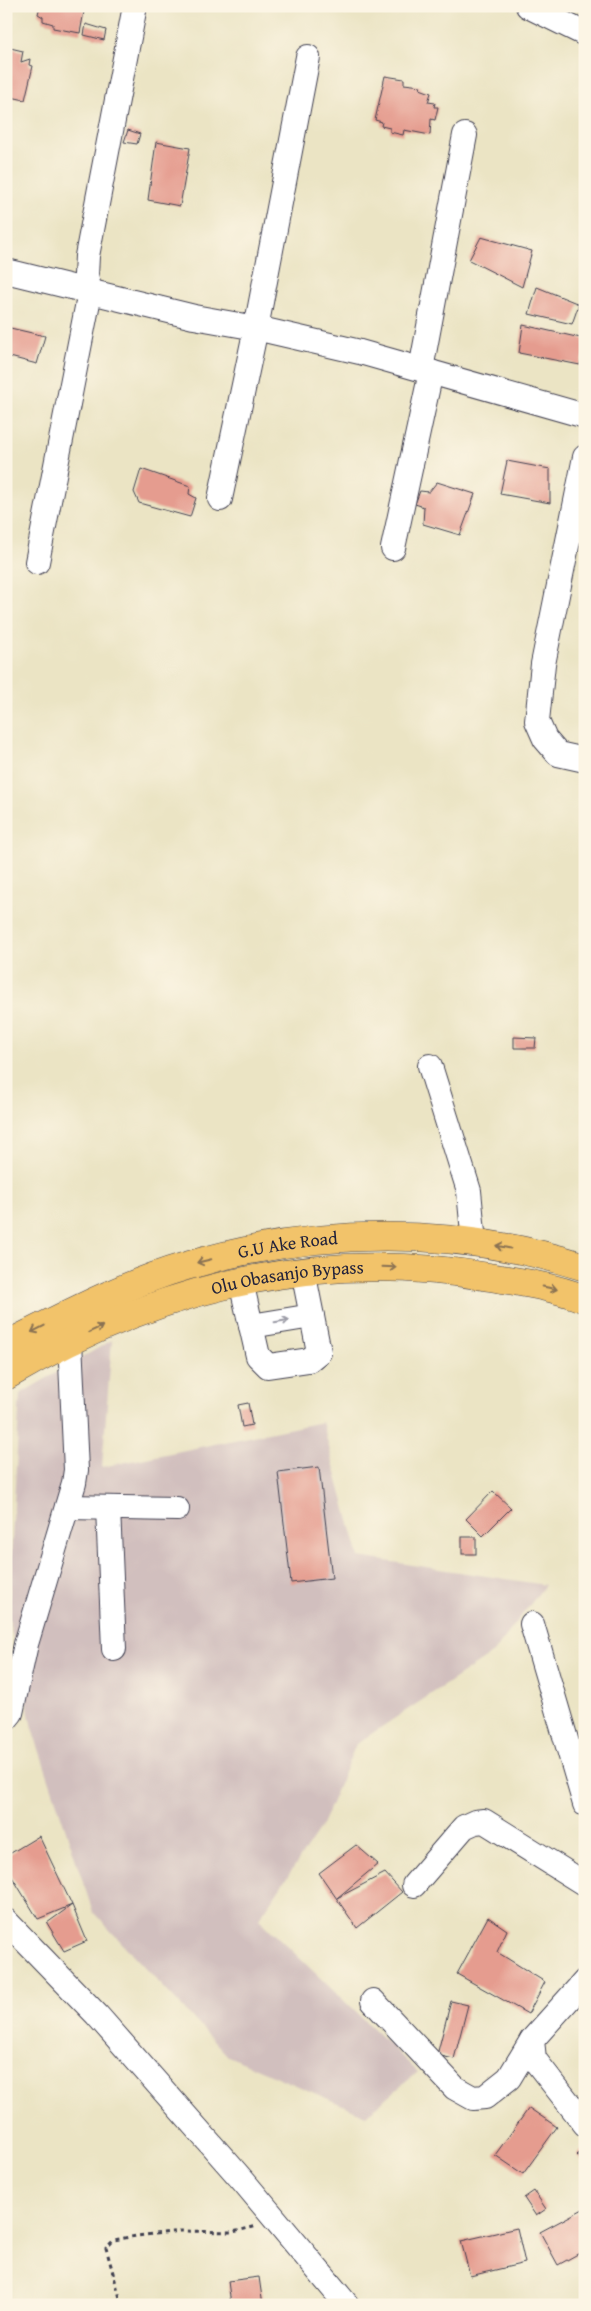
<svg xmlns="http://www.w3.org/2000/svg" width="591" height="2311" font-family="'Gentium Book Plus',serif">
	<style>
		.industrial { fill: #d1bfbe }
		.building { fill: #e59c8f }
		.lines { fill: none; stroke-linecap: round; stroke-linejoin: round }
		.minor-casing { stroke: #403f50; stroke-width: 26 }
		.major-casing { stroke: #403f50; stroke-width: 29 }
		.path { stroke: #403f50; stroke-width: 3; stroke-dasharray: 4 4; stroke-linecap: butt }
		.minor { stroke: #fff; stroke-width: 24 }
		.major { stroke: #f2c36a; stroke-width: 28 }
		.oneway { stroke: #8a7252 }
		.oneway2 { stroke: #9c9ca7 }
		.labels { text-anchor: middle; stroke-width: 4.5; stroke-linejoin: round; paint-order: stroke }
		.street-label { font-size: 18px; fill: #22223b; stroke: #fcf5e5 }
	</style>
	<rect width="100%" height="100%" fill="#fcf5e5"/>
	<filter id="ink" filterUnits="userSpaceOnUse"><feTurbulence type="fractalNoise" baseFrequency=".02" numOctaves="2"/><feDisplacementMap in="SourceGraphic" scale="10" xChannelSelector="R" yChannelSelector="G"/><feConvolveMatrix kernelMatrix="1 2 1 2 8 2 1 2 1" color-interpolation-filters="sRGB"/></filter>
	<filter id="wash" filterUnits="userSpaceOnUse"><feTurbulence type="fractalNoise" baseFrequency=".0096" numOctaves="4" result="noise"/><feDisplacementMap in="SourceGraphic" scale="20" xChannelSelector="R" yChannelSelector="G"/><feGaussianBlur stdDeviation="1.12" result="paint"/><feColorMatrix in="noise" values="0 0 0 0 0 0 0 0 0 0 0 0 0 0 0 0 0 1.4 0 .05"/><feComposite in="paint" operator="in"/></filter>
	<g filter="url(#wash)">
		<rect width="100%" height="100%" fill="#ebe4c4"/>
		<path class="industrial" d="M112,1340L102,1467L322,1422L359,1557L545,1585L493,1653L356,1744L321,1827L259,1919L418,2072L366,2115L228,2056L93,1912L32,1728L8,1615L20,1394Z"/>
		<g id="blocks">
			<g class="building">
				<path d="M40,6H85L80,33L53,28V24L43,21V17L38,14Z"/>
				<path d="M86,24L106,30L104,40L84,35Z"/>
				<path d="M6,47L23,51L21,62L30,59L29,65L33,66L25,100L6,96Z"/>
				<path d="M385,76L404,79V84L421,86L420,89L431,93L428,102L435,103L434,107H438L435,120L431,119L430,135L404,130L403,135L390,132V128L381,126L382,122L375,120Z"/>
				<path d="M128,130L140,134L137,144L124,142Z"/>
				<path d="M156,142L190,148L180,206L148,200Z"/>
				<path d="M481,237L532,251L522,287L469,260Z"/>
				<path d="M537,287L579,304L572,324L529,314Z"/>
				<path d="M523,325L585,339V351L580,365L519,353Z"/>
				<path d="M6,327L45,336L37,364L6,356Z"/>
				<path d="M507,461L550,469V503L500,494Z"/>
				<path d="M141,469L190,486L189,494L196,498L190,517L139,503L134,492Z"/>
				<path d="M437,482L475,494L460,535L423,524L424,507L415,504L420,491L429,492Z"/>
				<path d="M514,1037L536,1038L535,1048H514Z"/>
				<path d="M248,1403L252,1425L242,1427L238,1405Z"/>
				<path d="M319,1467L332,1578L291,1583L278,1472Z"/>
				<path d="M493,1491L511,1508L483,1536L466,1519Z"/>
				<rect x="462" y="1537" width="14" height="17"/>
				<path d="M39,1836L72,1905L87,1941L64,1951L47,1923L72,1905L38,1919L6,1867V1856Z"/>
				<path d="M356,1845L378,1864L337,1898L385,1873L402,1892L357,1928L319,1873Z"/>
				<path d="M488,1917L507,1930L497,1952L545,1982L528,2014L457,1974Z"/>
				<path d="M451,2001L468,2005L454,2059L437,2055Z"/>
				<path d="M529,2108L557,2127L523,2174L495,2155Z"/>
				<path d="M585,2148V2164L577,2155Z"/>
				<path d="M534,2191L546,2209L536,2216L524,2198Z"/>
				<path d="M585,2208V2250L558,2265L540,2232Z"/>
				<path d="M517,2228L525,2263L470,2276L461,2241Z"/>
				<path d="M259,2277L263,2305H231L228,2281Z"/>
			</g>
		</g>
	</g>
	<g filter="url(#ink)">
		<use href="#blocks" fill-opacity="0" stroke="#403f50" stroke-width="1"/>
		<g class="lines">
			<defs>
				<g id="minor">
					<path d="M528,6L585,34"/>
					<path d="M6,271L194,317L256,328L360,352L585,416"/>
					<path d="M421,369L465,135"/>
					<path d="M585,457L543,664L537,721L545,739L558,754L585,760"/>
					<path d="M220,499L256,328L308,57"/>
					<path d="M393,548L431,372"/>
					<path d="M37,562L90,292L86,275L87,256L135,6"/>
					<path d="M430,1066L469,1191L474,1243"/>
					<path d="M241,1282L258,1356L268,1366L309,1360L319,1352L303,1271"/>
					<path d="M251,1326L312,1316"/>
					<path d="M67,1507L177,1509"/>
					<path d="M108,1508L114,1649"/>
					<path d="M532,1624L585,1804"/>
					<path d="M6,1719L11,1713L26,1644L74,1483L76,1470L70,1341"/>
					<path d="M414,1885L464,1827L475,1822L484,1821L585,1884"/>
					<path d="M6,1921L97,2015L244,2182L347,2305"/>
					<path d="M585,1981L532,2040L534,2059L585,2124"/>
					<path d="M373,2001L455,2088L473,2098L485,2097L509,2078L532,2040"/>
				</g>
				<g id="major">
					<path id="s1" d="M6,1345C64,1316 124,1284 186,1266C315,1227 456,1226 585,1267"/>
					<path id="s2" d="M6,1376C155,1288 317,1247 489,1277C522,1282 554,1287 585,1299"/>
				</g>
			</defs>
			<use href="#minor" class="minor-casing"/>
			<use href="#major" class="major-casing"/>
			<path class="path" d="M122,2305L106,2248L114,2240L136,2236L181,2231L233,2232L257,2226"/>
			<use href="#minor" class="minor"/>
			<use href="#major" class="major"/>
		</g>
		<defs><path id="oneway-shaft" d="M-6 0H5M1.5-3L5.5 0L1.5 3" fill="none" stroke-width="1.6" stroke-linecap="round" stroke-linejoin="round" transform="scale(1.25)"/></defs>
		<g class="oneway">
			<use href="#oneway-shaft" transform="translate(503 1247) rotate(-168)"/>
			<use href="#oneway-shaft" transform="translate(204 1261) rotate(166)"/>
			<use href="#oneway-shaft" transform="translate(389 1267) rotate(2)"/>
			<use href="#oneway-shaft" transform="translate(550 1288) rotate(12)"/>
			<use href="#oneway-shaft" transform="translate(38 1329) rotate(153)"/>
			<use href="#oneway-shaft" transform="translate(96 1329) rotate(-25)"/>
		</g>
		<use class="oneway2" href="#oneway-shaft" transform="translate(282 1321) rotate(-9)"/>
	</g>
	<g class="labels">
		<g class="street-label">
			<text dy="6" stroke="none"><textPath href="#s1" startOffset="301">G.U Ake Road</textPath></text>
			<text dy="6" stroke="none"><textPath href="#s2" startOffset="301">Olu Obasanjo Bypass</textPath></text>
		</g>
	</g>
	<rect width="591" height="2311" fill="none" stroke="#fcf5e5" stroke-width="25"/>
</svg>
